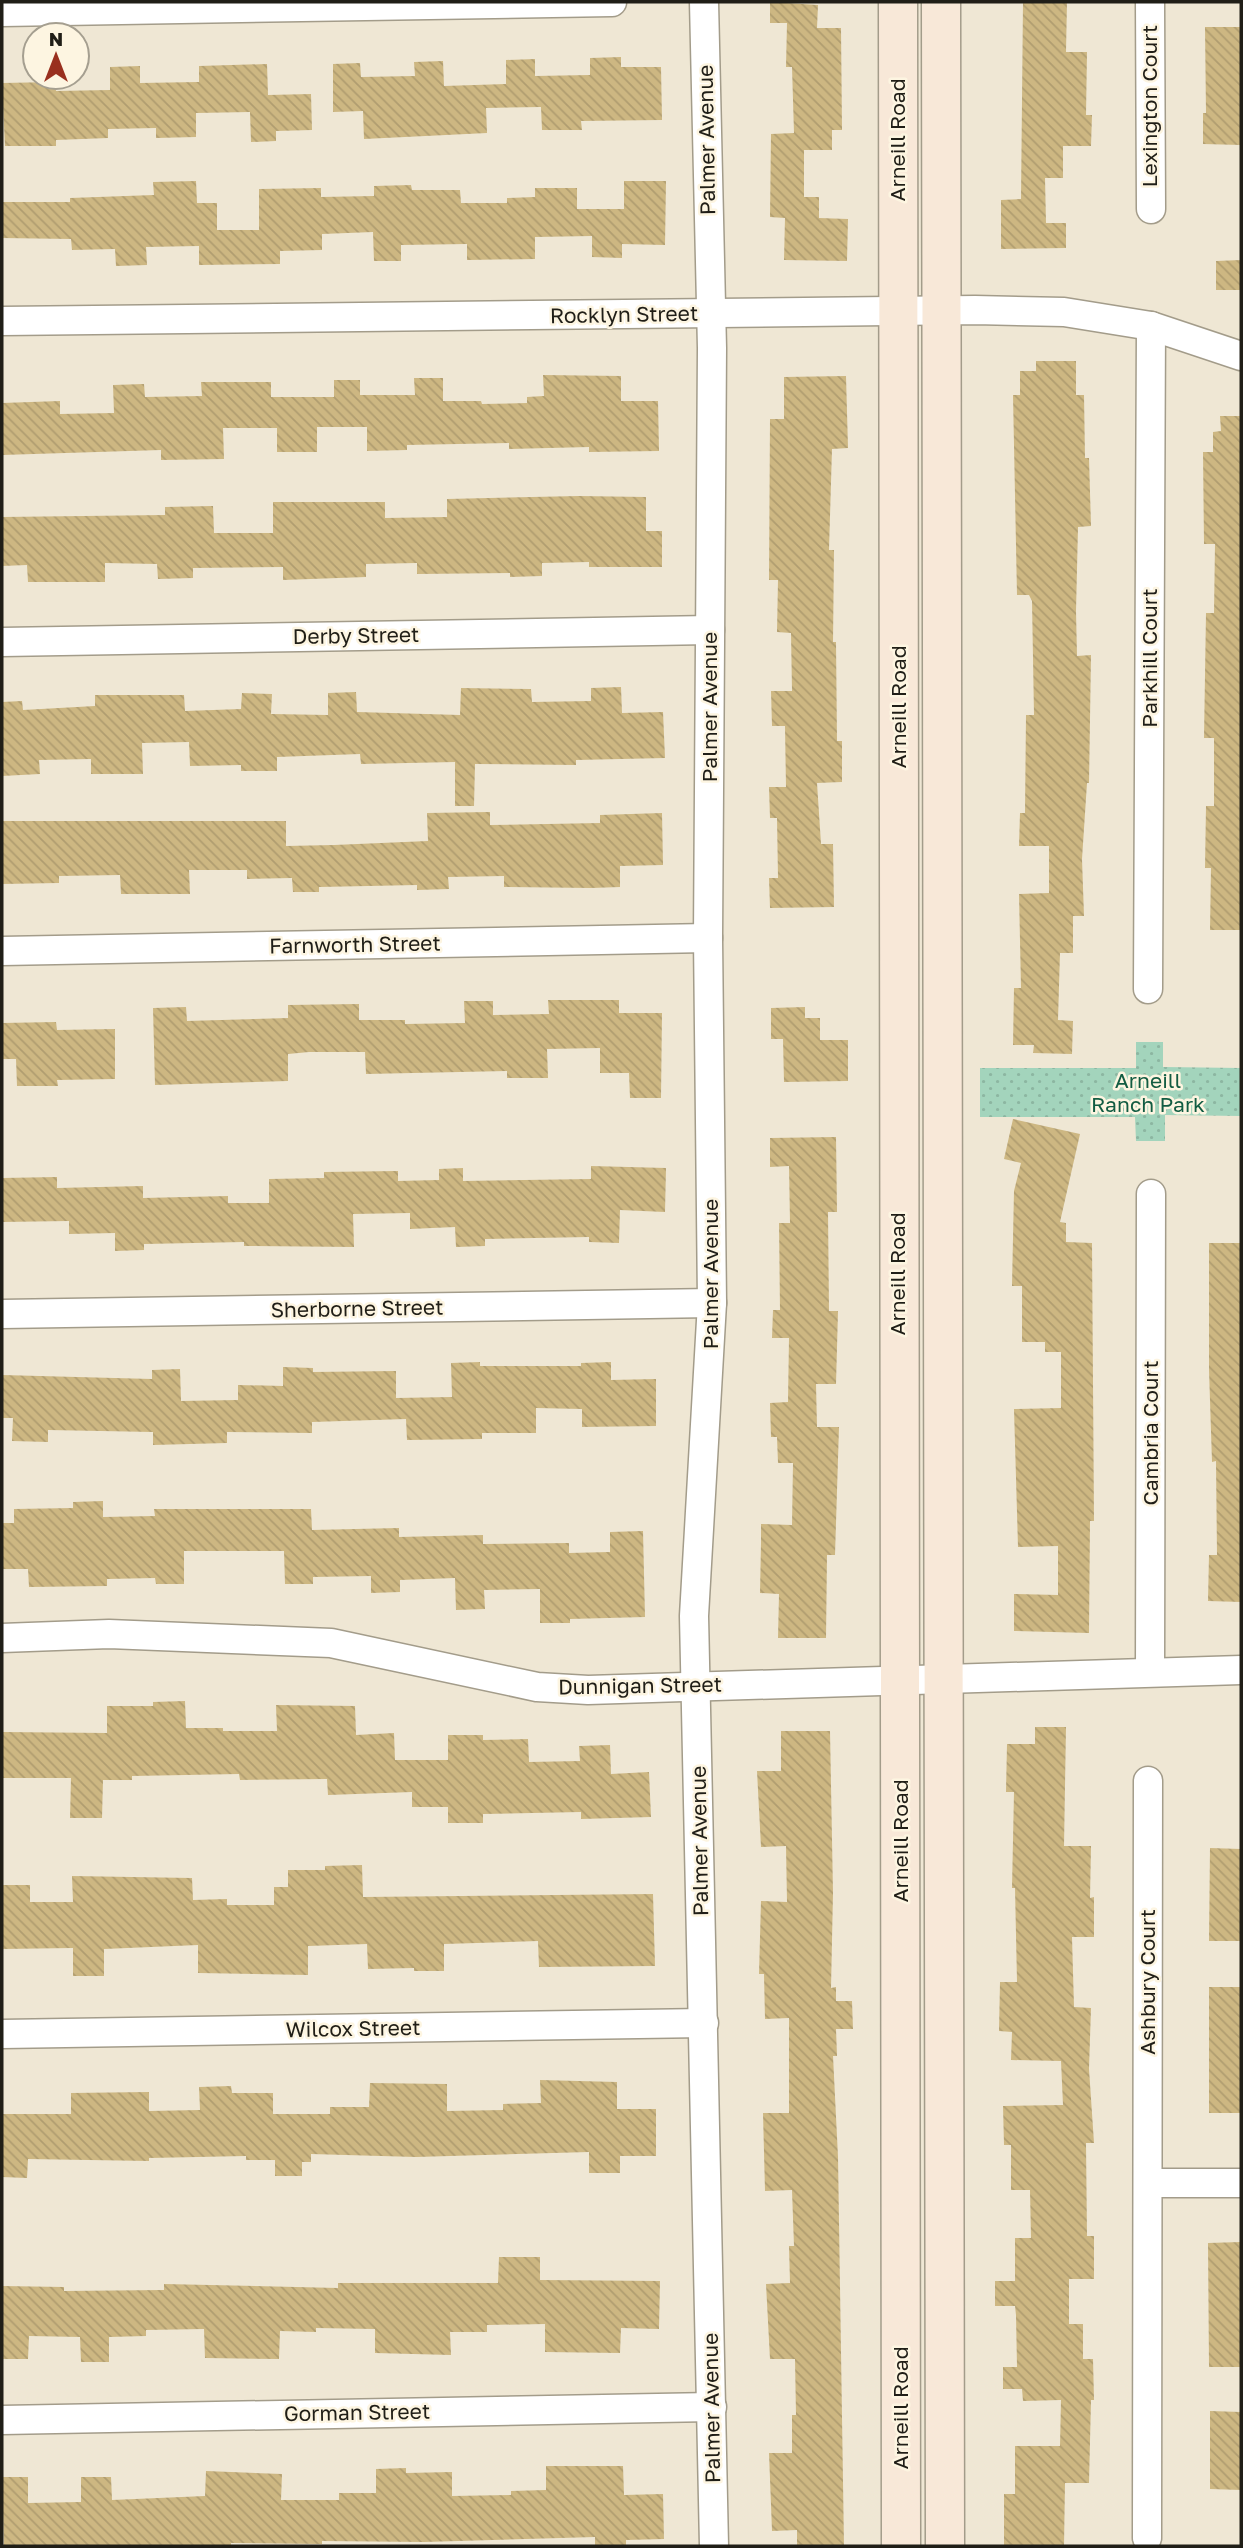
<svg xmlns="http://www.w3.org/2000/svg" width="1243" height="2548" font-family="'Golos Text',sans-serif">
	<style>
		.park { fill: url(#park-dots) }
		.building { fill: url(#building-back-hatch) }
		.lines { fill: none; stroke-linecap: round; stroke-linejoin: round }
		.minor-casing { stroke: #a39c8a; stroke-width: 31 }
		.secondary-casing { stroke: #a39c8a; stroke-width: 41 }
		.minor { stroke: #fff; stroke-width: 28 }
		.secondary { stroke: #f8e8d8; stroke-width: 38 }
		.labels { text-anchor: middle; stroke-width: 5; stroke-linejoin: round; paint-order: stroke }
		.street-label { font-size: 21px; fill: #201e17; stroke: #fdf5e1 }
		.park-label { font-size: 21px; fill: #125c42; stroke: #fdf5e1 }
	</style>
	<defs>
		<pattern id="park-dots" width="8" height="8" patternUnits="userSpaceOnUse" patternTransform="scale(1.75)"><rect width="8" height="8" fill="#a3d4bc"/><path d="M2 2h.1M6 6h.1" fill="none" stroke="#8cb6a1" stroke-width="1.8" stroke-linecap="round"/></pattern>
		<pattern id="building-back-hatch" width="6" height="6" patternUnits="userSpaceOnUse" patternTransform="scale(1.75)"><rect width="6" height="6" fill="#cdb782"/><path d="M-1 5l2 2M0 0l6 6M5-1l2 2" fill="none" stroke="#b09d70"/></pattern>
	</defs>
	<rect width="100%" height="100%" fill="#efe7d4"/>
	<path class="park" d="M1136,1042H1163V1067L1241,1068V1116L1165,1115V1141H1136L1135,1117H980V1068H1136Z"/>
	<g class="building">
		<path d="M770,2L818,5L817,28H841L842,130H832V150H804V197H819V218L848,219L847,261L784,260L785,218L770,217L771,134L794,133L792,67H786L787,23H770Z"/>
		<path d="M1023,2H1067L1066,52H1087L1086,115H1092L1091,146H1063V178H1045L1046,223H1066V248L1001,249V200L1021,199Z"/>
		<path d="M1205,27H1241V145L1203,144V113H1206Z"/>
		<path d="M621,57V67H661L662,120L581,121L582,130H542L541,107L486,108L487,133L364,139L363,111L333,112V64L360,63L361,77L415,76L414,62L443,61L444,86L506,84V60L535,59V76L590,75V58Z"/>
		<path d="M267,64L268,95L311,94L312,130L276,131V141L251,142L250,112L196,113V137L156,138V128L108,129V138L56,140V146H5L2,83L55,82L56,91L110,90V67L140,66V83L199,82V66Z"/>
		<path d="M196,181L197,203H217V230H259V189L321,188V197L374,196V186L411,185L412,190H460L461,203H507V198L535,197V188H577V209H624V181H666L665,245L622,244V258L592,257V236L535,237V259L467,260V244L401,245V261H374L373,232L322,234V250L280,251V264L199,265V246L146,247L147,265L116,266L115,249L72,250L71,239L2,238V202H70V198L154,195L153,182Z"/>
		<path d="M1241,260V290H1216V261Z"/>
		<path d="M1036,361H1076V395H1084L1085,458H1089L1091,526L1078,527L1076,611L1077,656L1091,655L1089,783H1087L1082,859L1084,916H1073V953H1060L1058,1020L1073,1021L1072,1054L1033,1053L1034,1045H1013L1014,988H1021L1019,894L1049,893V846H1019L1020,813H1025L1026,715H1034L1032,601L1029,595H1017L1013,395H1020V371H1036Z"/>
		<path d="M543,375L621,376V401H658L659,451L589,452V447L509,449V443L407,445V450L367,451V427H317V452H277V428H223L224,459L161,460V450L2,455V403L60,401V414L114,413L113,385L144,384L145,397L202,396L201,382H271V397H334V380H360V395H415L414,378H443V401H481L482,404L527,403V397L544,396Z"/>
		<path d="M846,376L848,448L832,449L829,550H834L833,642H836L837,741H842V782L817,783L821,844H833L834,907L770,908L769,878H778L777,818H770L769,787H786L785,726H772L771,691H792L791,633L777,632L778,580H769L770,419H784V377Z"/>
		<path d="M1220,416H1241V930H1210L1211,868H1205L1206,806H1214V738H1204L1206,613H1214L1215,544H1204L1203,452H1213V432L1221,431Z"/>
		<path d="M579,496L646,497V531H662V567H589V562L542,563V576L510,577V573L417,574V563L366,564V577L283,580V567L193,568V578L158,579L157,564L105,563V582H28L27,565L2,566V517L165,515V507L213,506L214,533H273V502H385V518L447,517V499Z"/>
		<path d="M621,687L622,713L663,712L665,758L576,760V765L475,764L474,806H455V762L361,764L360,754L277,757V771H241V765L190,766L189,742L142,743L143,774H91V759L39,760L40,774L2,776V702L22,701L23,710L95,706V695H184L185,711L241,709L242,693L272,694L271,714L328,715V693L356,692L357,712L460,715L461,688L531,689L532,702L591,701V688Z"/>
		<path d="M490,812V825L600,823V815L662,813L663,865L620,866V887L591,888L504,887V876L448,877L449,889L417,890V885L319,887V892H293L292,878L247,879V870H189L190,894H121L120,875L59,876V883L2,884V821H286V846L334,845L428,841L427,813Z"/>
		<path d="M548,1000H619V1013H662L661,1098H630L629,1073H600V1048L547,1049L548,1078H507V1071L366,1074L365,1052H309L288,1054V1081L155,1085L153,1008L186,1007L187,1021L288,1018V1005L359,1004V1020H405V1024L465,1023L464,1001H493V1015L549,1014Z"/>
		<path d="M805,1007V1018H820V1040H848V1081L784,1082L783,1039H771V1008Z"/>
		<path d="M56,1022L57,1030L115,1029V1079L57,1080L58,1086H17L16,1059H2V1023Z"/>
		<path d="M1013,1119L1080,1134L1060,1222L1066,1223V1242L1092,1243L1094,1521H1090L1089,1633L1014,1631V1594L1058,1595V1546L1018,1547L1014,1409L1061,1408V1352H1045V1342H1022V1286H1012L1014,1191L1021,1163L1004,1159Z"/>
		<path d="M836,1137L837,1212H828L829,1311H838L836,1384H816L817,1427H839L835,1555H827L826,1638H778L779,1594L760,1593L761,1543V1524L792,1525L793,1463H778L777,1437H771L770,1403L788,1402L789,1338H772L773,1310H780L779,1223H790L789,1166L770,1167V1138Z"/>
		<path d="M591,1166L666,1168L665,1212L620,1210L619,1243L589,1242V1237L485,1239V1246L456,1247L455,1227L410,1229V1213L353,1214L354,1247L244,1246V1242L144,1244V1250L115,1251V1233L69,1234V1221L2,1222V1178L57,1177V1188L143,1186V1198L228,1196V1203H269V1179L324,1178V1172L398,1171V1181L439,1180V1169L463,1168V1181L591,1179Z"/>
		<path d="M1209,1243H1241V1602L1208,1601L1209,1555H1217L1216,1461L1212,1462L1209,1370Z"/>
		<path d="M480,1362V1366H581V1363L611,1362V1380L656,1379V1426L582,1427V1409L536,1408V1433H482V1439L407,1440L406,1419L312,1422V1433L227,1432V1443L153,1445V1432L48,1430V1442L12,1441L13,1418H2V1375L152,1379V1370L180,1369L181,1401L238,1400V1385L283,1386V1367L313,1368V1372L396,1371V1398L452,1397L451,1363Z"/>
		<path d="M103,1501V1517L155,1516L154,1509H311L312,1530L399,1528V1537L483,1535V1544L569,1543V1553L610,1552V1532L643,1531L645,1617L570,1619V1623H540V1589L484,1590L485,1609L456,1610L455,1578L400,1580V1592L371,1593V1576L313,1577V1584H285L284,1551H184V1584H156L155,1578L107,1579V1586L29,1587L28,1569H2V1523H14V1509L73,1508V1502Z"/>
		<path d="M185,1701L186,1728H223V1731H277L276,1705L355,1706L356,1735L394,1733L395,1760H448V1735H483V1740L528,1739L529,1762L580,1761L579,1746L610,1745L611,1774L649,1772L651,1817L581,1819V1812L483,1814V1823H448V1807H412V1792L328,1795L327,1779L240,1780L239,1774L132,1776V1780H103L102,1818H70L71,1778H2V1732L107,1733V1706H153V1702Z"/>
		<path d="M1035,1727H1066L1064,1846H1091L1090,1898L1094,1897V1937H1072L1074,2007L1091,2008L1089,2069L1094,2143H1086L1087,2236H1094V2279H1069V2324H1083V2359H1093L1094,2400H1091L1089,2483H1065L1064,2546H1004V2494H1015V2446H1060L1061,2400L1023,2401L1022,2389H1003V2367H1017L1016,2315L1015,2306H995V2281H1015V2238H1031L1030,2190H1011V2145H1004L1003,2106L1063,2105L1061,2061L1011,2060L1012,2032L999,2031L1000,1982H1017L1015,1888H1012L1014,1792H1006L1007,1744H1035Z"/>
		<path d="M781,1731H830L833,1893L831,1988L836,1987V2001H852L853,2029H836L837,2056H833L838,2157L844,2546H797V2530L772,2531L769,2453H792V2415H796L795,2359H770L766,2284L790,2283L789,2246H794L792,2190L765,2191L763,2113H789V2018L765,2019L764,1974H759L761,1901L787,1902L786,1846L761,1847L757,1771H781Z"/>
		<path d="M1210,1848L1241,1849V1941H1209Z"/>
		<path d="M362,1865L363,1897L653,1894L655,1966L539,1967L538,1941L444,1944V1971H414V1968L368,1969L367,1944L308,1946V1975L198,1973V1945L104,1949V1976H73V1948L2,1949V1885H30V1902H73L72,1876L192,1878L193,1900L227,1899V1905H274V1887H288V1870H325V1866Z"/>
		<rect x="1209" y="1987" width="32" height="126"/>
		<path d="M540,2080L617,2082V2109H656V2156H620V2173H589V2152L416,2157L311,2154V2162H302V2176H275V2160H246V2156L149,2158V2161L28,2159L27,2178L2,2177V2114H71V2093L149,2092V2111L200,2110L199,2087L231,2086L232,2093H273V2114H330V2107H369L370,2083L447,2084V2111L503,2110V2104L541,2103Z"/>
		<path d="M1241,2242V2367H1209L1208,2243Z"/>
		<path d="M499,2257H540V2280L660,2281L659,2329L621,2328L620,2353L545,2352V2324L487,2325V2332H450L451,2355L375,2353V2329L316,2328V2332L280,2331L279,2359L205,2358L204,2329L146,2330V2336L109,2337V2362H81L80,2337L29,2336L28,2359H2V2286L64,2287V2291L164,2290V2284L338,2288V2283H498Z"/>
		<path d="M1210,2411L1241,2412V2490L1210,2489Z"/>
		<path d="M546,2466H623L624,2495L663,2494L664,2539L626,2540V2546H595V2537L424,2542L322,2541V2544L231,2543V2546H4L2,2477H28V2503L81,2502V2477H111L112,2500L205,2496L206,2471L282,2474L281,2500H339V2493H376V2469L406,2468V2473L452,2472V2496L511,2495V2491L546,2490Z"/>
	</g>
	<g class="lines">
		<defs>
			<g id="minor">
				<path d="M704,2L712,348L708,938L712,1303L694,1616L714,2546"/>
				<path d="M1150,2L1151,209"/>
				<path d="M2,12L612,2"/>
				<path d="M2,321L975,310L1064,312L1151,326L1241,356"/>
				<path d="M2,642L710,630"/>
				<path d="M2,951L708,938"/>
				<path d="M1148,989L1151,326"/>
				<path d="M2,1314L712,1303"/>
				<path d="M2,1638L109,1634L331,1643L537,1687L588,1690L1241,1670"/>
				<path d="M1150,1672L1151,1194"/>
				<path d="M2,2034L704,2023"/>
				<path d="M1148,2183H1241"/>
				<path d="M2,2420L712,2407"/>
				<path d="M1147,2538L1148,1781"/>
			</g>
			<g id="secondary">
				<path d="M898,2L901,2546"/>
				<path d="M941,2L945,2546"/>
			</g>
		</defs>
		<use href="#minor" class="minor-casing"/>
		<use href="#secondary" class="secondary-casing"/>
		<use href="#minor" class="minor"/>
		<use href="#secondary" class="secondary"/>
	</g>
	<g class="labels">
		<g class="street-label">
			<text transform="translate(1150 106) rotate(-90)" y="7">Lexington Court</text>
			<text transform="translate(707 140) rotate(-91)" y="7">Palmer Avenue</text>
			<text transform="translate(898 140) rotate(-90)" y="7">Arneill Road</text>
			<text transform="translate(624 315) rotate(-1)" y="7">Rocklyn Street</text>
			<text transform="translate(356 636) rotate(-1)" y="7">Derby Street</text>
			<text transform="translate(1150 658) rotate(-90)" y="7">Parkhill Court</text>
			<text transform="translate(710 707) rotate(-90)" y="7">Palmer Avenue</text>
			<text transform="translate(899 707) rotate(-90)" y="7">Arneill Road</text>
			<text transform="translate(355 945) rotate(-1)" y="7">Farnworth Street</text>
			<text transform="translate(711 1274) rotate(-90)" y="7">Palmer Avenue</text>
			<text transform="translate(898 1274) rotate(-90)" y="7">Arneill Road</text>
			<text transform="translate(357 1309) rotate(-1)" y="7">Sherborne Street</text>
			<text transform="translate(1151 1433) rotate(-90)" y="7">Cambria Court</text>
			<text transform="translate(640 1686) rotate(-1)" y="7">Dunnigan Street</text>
			<text transform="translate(700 1841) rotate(-91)" y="7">Palmer Avenue</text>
			<text transform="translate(901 1841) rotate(-90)" y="7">Arneill Road</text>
			<text transform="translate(1148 1982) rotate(-90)" y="7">Ashbury Court</text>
			<text transform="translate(353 2029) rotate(-1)" y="7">Wilcox Street</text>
			<text transform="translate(712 2408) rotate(-91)" y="7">Palmer Avenue</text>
			<text transform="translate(901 2408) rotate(-90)" y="7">Arneill Road</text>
			<text transform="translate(357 2413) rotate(-1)" y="7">Gorman Street</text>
		</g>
		<g class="park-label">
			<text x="1148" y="1088">Arneill<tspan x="1148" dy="24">Ranch Park</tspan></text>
		</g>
	</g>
	<rect width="1243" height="2548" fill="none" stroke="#201e17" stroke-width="7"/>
	<g transform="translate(56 56)"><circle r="33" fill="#fdf5e1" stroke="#a59f90" stroke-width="2"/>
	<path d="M0-5L12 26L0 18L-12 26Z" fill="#992f1e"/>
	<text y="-10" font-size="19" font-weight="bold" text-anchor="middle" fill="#201e17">N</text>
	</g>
</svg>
